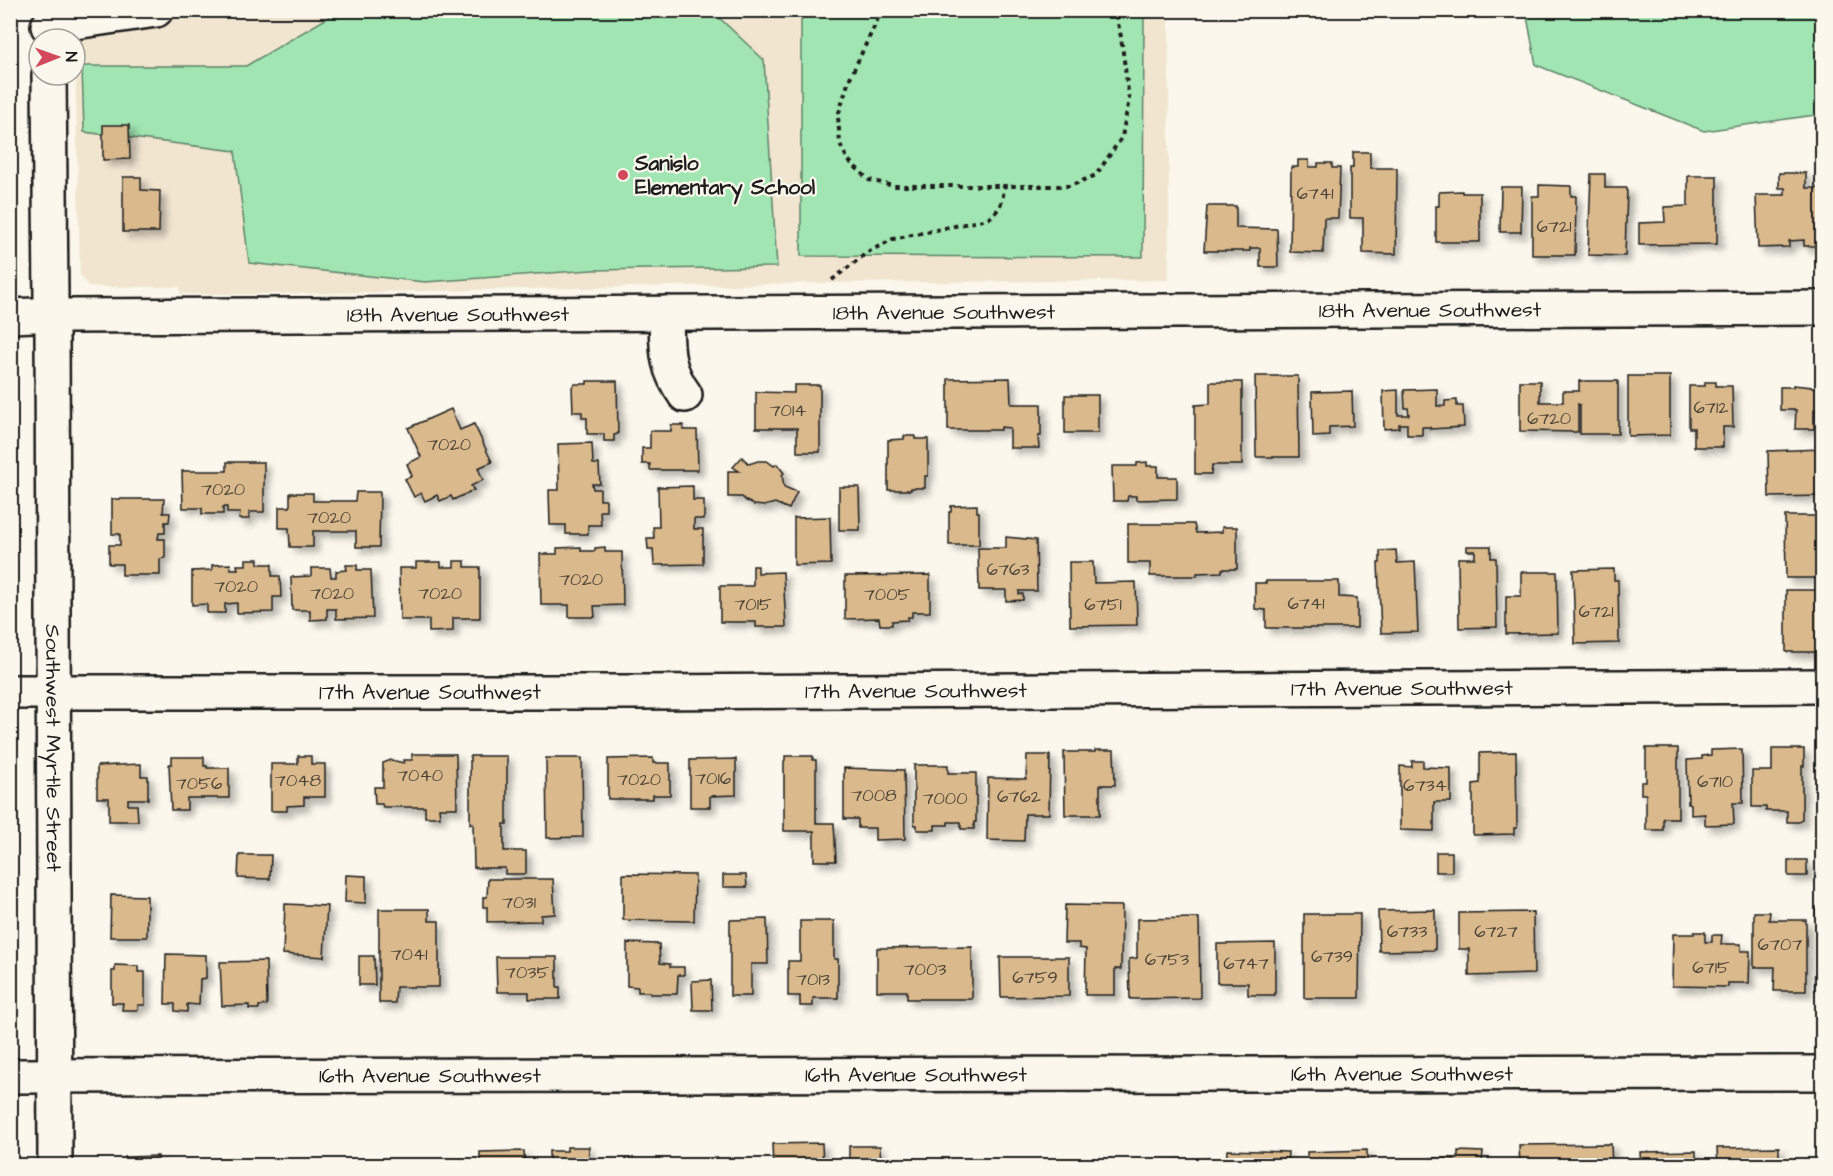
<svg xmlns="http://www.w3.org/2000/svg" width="1833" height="1176" font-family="'Architects Daughter',sans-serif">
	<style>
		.built { fill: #f1e5d0 }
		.green { fill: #a1e6b2; stroke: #5e8167; stroke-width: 1.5 }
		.building { fill: #daba8d; stroke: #1c1c1c; stroke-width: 1.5; filter: url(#shadow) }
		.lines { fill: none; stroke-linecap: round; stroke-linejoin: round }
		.minor-casing { stroke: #1c1c1c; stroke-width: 38 }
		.path { stroke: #1c1c1c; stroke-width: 4; stroke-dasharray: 4.5 4.5; stroke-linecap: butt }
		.minor { stroke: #fbf7ec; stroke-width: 33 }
		.poi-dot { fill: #d1495b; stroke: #fbf7ec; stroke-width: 2 }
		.labels { text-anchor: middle; stroke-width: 4.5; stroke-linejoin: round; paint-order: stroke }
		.number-label { font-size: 18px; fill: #4c4438 }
		.poi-label { font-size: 21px; font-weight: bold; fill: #1c1c1c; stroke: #fbf7ec; text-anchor: start }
		.street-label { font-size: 21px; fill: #1c1c1c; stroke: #fbf7ec }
	</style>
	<defs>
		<filter id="shadow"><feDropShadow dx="5.5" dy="5.5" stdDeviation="3" flood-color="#0004"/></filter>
	</defs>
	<rect width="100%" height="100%" fill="#fbf7ec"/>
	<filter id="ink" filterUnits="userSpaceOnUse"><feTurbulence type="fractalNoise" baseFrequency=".0167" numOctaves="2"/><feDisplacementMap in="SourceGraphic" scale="12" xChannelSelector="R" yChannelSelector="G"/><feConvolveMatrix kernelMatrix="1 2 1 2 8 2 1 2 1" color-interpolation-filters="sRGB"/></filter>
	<g filter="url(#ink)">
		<path class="built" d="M74,10L1169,11V280L829,283L282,294H180V287H89L80,275Z"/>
		<g class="green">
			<path d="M339,11H712L764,60L777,267L592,270L425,282L249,263L235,151L84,132L82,66H246Z"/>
			<path d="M801,11H1144L1143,257L801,256Z"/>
			<path d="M1526,11H1822V114L1704,131L1536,65Z"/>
		</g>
		<g class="building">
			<path d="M103,125H129L130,159L103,160Z"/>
			<path d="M1353,152H1370V168H1397L1396,254L1363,253V218H1350V168H1353Z"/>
			<path d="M1298,160H1309V167H1318V163H1332V168H1340L1338,218H1324L1323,253L1290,252L1291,167H1298Z"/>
			<path d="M1779,173H1806V188H1822V246H1804V240L1789,241V247L1758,248L1756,195H1785V188H1779Z"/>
			<path d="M1591,174H1605V188H1627L1625,256L1588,255Z"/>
			<path d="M1688,176H1717V244L1639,245V223L1665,222L1664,207L1688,206Z"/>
			<path d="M123,177H141V190L160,191L159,232H123Z"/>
			<path d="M1539,185L1571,186V196H1576L1575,255H1532V196H1539Z"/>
			<path d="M1501,187H1522L1521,232H1500Z"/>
			<path d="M1462,191V193H1480V242H1436V206H1439V192Z"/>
			<path d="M1207,206H1236V228L1277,229L1278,267H1260V248H1250V251H1204Z"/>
			<path d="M1255,376H1298L1299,457H1256Z"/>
			<path d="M1628,376H1670V435L1628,436Z"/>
			<path d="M1010,378L1011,404H1041V436H1038L1039,448H1010V428L1001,427V430H948V379Z"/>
			<path d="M587,381H617L618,434L614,435V441H604V434H587V418H582V412H573L572,387L575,384H587Z"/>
			<path d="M1520,381H1540V402H1563V391H1579V381H1618V434H1580V405L1578,404V432L1520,431Z"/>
			<path d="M1210,382H1242V465H1212L1211,474H1195V405L1210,404Z"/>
			<path d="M1705,382H1716V386H1732L1733,427H1723V447H1694V428H1689V386H1705Z"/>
			<path d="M794,385H820V452H797V428H756V392L794,393Z"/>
			<path d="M1793,385L1822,388V410H1814V429H1795L1796,410H1780V387H1793Z"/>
			<path d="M1437,389V406H1445V401L1457,400V406H1463L1464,427L1430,429V427H1422V435H1407V424H1399V428L1384,429L1383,391L1398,390V415H1409L1408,408H1405L1404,390Z"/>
			<path d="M1352,391L1353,426L1329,427V436L1313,437L1312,392Z"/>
			<rect x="1065" y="395" width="33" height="38"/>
			<path d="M451,409L460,430L474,424L492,462L478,468L483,480L471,486L474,490L453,500L451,496L440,501L437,495L425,501L421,493L414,497L405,479L412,476L407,464L421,457L408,428Z"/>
			<path d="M671,425H683V430H697L698,470H650V464H642V448H650V431H671Z"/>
			<path d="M904,436H915V439H928V476H925V488H911V490H888V440L904,439Z"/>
			<path d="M592,443L593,464H599L600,484H592L593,489H600V500H606V511H600L601,525H588V534H566V525H550L549,490H559L558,444Z"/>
			<path d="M1822,449V496L1769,497L1768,451Z"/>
			<path d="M742,457L749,464L758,461H767L774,466L777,464L784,473L782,475L784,487L797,492L789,509L775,503L764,506L754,505L746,501L742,497H728V471H739L733,467Z"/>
			<path d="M227,462H264V512H249V519H239L240,513H227V507H223V514H202V508H183L182,471H227Z"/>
			<path d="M1147,462V466H1158V477H1177V499L1136,500V496H1128L1127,501H1113L1112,466H1137V463Z"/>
			<path d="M693,486V500H704V519H694V529H703V564L654,565L653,549H648L647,538H654L653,527H659L658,487Z"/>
			<path d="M839,487H859L860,530H839Z"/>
			<path d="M356,492H380L379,547H356V531H313V547H290L289,528H279V507H290V493H313V501H355Z"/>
			<path d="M112,499H164L163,513H170L169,522H165V533H159L158,539H165V558L160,559V575H122V564H109V545H120V534H112Z"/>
			<path d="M977,505V512H979V545H949V512H951V506Z"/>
			<path d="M1785,516H1822V578H1786Z"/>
			<path d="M830,517L831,564L794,565V518Z"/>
			<path d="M1128,524H1194L1196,533L1222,532V527H1237V569H1222V572L1197,573V576H1150V563H1128Z"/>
			<path d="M1006,537L1036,540L1037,591H1019V594H1023V600L1006,601V590H979L978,548H1006Z"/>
			<path d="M1467,546H1491V558H1496L1497,627L1459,628L1458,558H1475V551H1467Z"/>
			<path d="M581,547V551H595V548L605,547V552H622L623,605L594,606L595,617H569V605H541L540,554H557V548Z"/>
			<path d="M1396,550L1397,563L1415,562L1418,632L1381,633L1378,563H1380V551Z"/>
			<path d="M246,559H258V564H272V576H280L281,597H273V612L237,613V603L225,604V613H207V604L192,605V571L212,570V565L230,564L231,569H238L237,565H246Z"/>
			<path d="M454,561H465V567H480V618H453V631L429,632V620H400L399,568H416V562H441V567H454Z"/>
			<path d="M1069,562H1093L1094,583L1136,582L1137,625L1070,626Z"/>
			<path d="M346,565H357V570H371L373,618L336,619V609H327V619L310,620V610H292L291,577L311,576V568H330L331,577H336V571L347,570Z"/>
			<path d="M753,566H758V573L783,572L786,627H756V622H720V586H753Z"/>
			<path d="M1614,569V580H1618L1619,643L1575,644L1573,570Z"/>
			<path d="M1521,572H1557L1558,633L1506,634V596H1521Z"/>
			<path d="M930,575V612H912V617H908V620L892,621V625H880L879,618L845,619V576Z"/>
			<path d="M1266,581H1339V597L1357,598V628H1266V610L1255,609V583H1266Z"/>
			<rect x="1786" y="590" width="36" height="62"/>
			<path d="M1646,748H1678V818H1663V830H1646V794H1641V782H1646Z"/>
			<path d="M1742,749L1743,803H1733L1734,824L1705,825V814L1691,815V804H1688L1687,760L1702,759V756L1711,755V750Z"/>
			<path d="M1772,749H1804V766H1802V819L1799,822H1787V811H1766V807H1752V771H1772Z"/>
			<path d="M1095,750H1114L1115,785H1100V815H1065L1064,752H1095Z"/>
			<path d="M1822,750V824V797H1818V779H1822Z"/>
			<path d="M1516,752L1517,828H1514V834L1473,835V784L1480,783V753Z"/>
			<path d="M412,754H456L457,808H439L440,817H425V807H383L382,804H375L374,787H383V763L391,760L404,763L403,760H412Z"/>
			<path d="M1027,755H1050L1049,814H1025L1024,841L987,840L988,778L1026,779Z"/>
			<path d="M298,756H311V764H325V797H304V805L287,806V811H271V764H298Z"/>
			<path d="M470,756H507V824H504V851H526V874H505V868H474L473,823L470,824Z"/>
			<path d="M785,756H813V760H816V823H834L836,861H814V831H784V761L785,760Z"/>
			<path d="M172,757H204V766H207V768H229V798H187V810H171L169,764H172Z"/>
			<path d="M546,758H582L583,837L547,838Z"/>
			<path d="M653,758V763H670V795H653V799H608V759Z"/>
			<path d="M736,759V795L710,796V807H690V760Z"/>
			<path d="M1412,761H1423V767L1451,768V802H1434V831L1400,830V766L1412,767Z"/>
			<path d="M141,764V776H148V799H128V805H137L138,821H109V798H97V766Z"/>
			<path d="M914,765H948V773H976V822H974V829H961V822H948V825H935V830H917V825H914Z"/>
			<path d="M844,768L904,770L905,839L875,840V828H858V819H844Z"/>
			<rect x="1436" y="852" width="16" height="20"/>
			<path d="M239,855H271L270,879L238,878Z"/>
			<rect x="1788" y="860" width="19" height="16"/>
			<path d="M623,874L695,875L694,921L623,920Z"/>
			<path d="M346,875L366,876V903L345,902Z"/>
			<path d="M723,875H746L747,887H723Z"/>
			<path d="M488,879H553L555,914L541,915V921L487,922V907H483V897H487Z"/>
			<path d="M111,895L147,896V937H110Z"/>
			<path d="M285,904L327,906L324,957L283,954Z"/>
			<path d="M1065,905L1122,906L1121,969H1115V995H1085L1086,949L1079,948V943H1064Z"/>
			<path d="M1816,907H1822V990H1815Z"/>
			<path d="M379,909H429V921H439V987H396L395,1003H379Z"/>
			<path d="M1435,910V950L1379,951L1378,911Z"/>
			<path d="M1533,912L1534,974L1469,976V949H1459V913Z"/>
			<path d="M1754,912H1770L1769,920H1806V991H1774L1775,967H1754Z"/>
			<path d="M1304,914H1360L1359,998H1304Z"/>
			<path d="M1199,918L1200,998L1130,999L1129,959L1137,958V919Z"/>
			<path d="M767,919L768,964H751V996H730V920Z"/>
			<path d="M800,921H834V959H838V998H813V1006H800V996H788V961H800Z"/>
			<path d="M1694,932H1705V942H1712V935H1722L1721,944H1741V951H1750L1749,983H1728V987L1672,986L1673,934H1694Z"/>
			<path d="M627,943L659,944L660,963L670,964V967H684V975H678L677,994H650V992H638V987L627,986Z"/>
			<path d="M1275,943V995H1248V983H1217V944Z"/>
			<path d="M972,947V999H907V991H877V948Z"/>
			<path d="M166,954L206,955V978L200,979L199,1005L187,1004V1012L175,1011V1004H165Z"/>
			<path d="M359,956H374L375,985H359Z"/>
			<path d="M496,957H557V987H560V999H529V992H497Z"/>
			<path d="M1000,957H1069V996L1001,997Z"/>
			<path d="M266,961L267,1005L259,1006V1009H249V1005L222,1006L220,962Z"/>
			<path d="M115,965L138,966V972H145V1005H138V1010H122L123,1003H112V971H115Z"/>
			<path d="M711,980L712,1010H693L692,981Z"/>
			<path d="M822,1143L823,1166H773L772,1144Z"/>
			<path d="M1611,1144L1612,1166H1520L1519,1145Z"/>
			<path d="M849,1146H880L881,1166H836V1163H849Z"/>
			<path d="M567,1147H589L588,1166H549V1151H567Z"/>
			<path d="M1779,1147V1166H1718L1717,1148Z"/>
			<path d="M1227,1150L1288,1152L1287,1166H1226Z"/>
			<path d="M1367,1150V1166H1307V1152Z"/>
			<path d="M524,1151L525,1166H480V1152Z"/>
			<path d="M1458,1151L1483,1152L1482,1161L1501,1162V1166H1430V1158L1458,1159Z"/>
			<path d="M1696,1151V1166H1641L1640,1152Z"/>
			<path d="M158,1156V1166H125V1157Z"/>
			<path d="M1214,1158V1166H1146V1161Z"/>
			<path d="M212,1160L245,1161V1166H212Z"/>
			<path d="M265,1162L301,1164V1166H265Z"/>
			<path d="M444,1162V1166H380V1163Z"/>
		</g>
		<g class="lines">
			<defs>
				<g id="minor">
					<path d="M48,26L156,10"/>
					<path d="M49,75L51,299"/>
					<path d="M666,313C667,347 664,366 685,395"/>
					<path d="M10,316L34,315"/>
					<path id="s1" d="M66,316L1822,308"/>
					<path id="s2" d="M52,331L55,1166"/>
					<path id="s3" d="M10,692H640L1822,686"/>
					<path id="s4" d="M10,1076L1822,1073"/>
				</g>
			</defs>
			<use href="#minor" class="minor-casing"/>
			<g class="path">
				<path d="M882,10L849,80L838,116L840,144L848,160L869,180L894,186H1070L1096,175L1122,137L1129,99L1121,37L1115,10"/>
				<path d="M832,280L868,252L893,239L988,219C1000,210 1003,202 1004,186"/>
			</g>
			<use href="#minor" class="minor"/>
		</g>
	</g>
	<circle class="poi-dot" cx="623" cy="175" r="6"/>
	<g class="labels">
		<g class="number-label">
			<text x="1315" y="199">6741</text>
			<text x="1554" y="232">6721</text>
			<text x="1711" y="413">6712</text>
			<text x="788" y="416">7014</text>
			<text x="1549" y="424">6720</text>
			<text x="449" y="450">7020</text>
			<text x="223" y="495">7020</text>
			<text x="329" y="523">7020</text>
			<text x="1008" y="575">6763</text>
			<text x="581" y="585">7020</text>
			<text x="236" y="592">7020</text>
			<text x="332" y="599">7020</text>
			<text x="440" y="599">7020</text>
			<text x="887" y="600">7005</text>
			<text x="1306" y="609">6741</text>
			<text x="753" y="610">7015</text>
			<text x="1103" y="610">6751</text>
			<text x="1596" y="617">6721</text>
			<text x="420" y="781">7040</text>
			<text x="713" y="784">7016</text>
			<text x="639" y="785">7020</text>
			<text x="298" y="786">7048</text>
			<text x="1715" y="787">6710</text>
			<text x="199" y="789">7056</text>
			<text x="1425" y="791">6734</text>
			<text x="874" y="801">7008</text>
			<text x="1019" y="802">6762</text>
			<text x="945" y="804">7000</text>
			<text x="519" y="908">7031</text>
			<text x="1407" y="937">6733</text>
			<text x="1496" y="937">6727</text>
			<text x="1780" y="950">6707</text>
			<text x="409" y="960">7041</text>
			<text x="1332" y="962">6739</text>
			<text x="1167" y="965">6753</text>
			<text x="1246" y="969">6747</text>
			<text x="1711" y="973">6715</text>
			<text x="925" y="975">7003</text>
			<text x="527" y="978">7035</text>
			<text x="1035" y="983">6759</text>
			<text x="813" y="985">7013</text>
		</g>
		<g class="poi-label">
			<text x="635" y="170">Sanislo<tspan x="635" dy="24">Elementary School</tspan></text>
		</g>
		<g class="street-label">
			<text dy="7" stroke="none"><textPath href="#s1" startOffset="1364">18th Avenue Southwest</textPath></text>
			<text dy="7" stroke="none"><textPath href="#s1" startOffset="878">18th Avenue Southwest</textPath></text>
			<text dy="7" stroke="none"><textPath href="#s1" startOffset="392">18th Avenue Southwest</textPath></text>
			<text dy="7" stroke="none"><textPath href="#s3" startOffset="1392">17th Avenue Southwest</textPath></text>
			<text dy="7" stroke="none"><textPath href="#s3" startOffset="906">17th Avenue Southwest</textPath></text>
			<text dy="7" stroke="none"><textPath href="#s3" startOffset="420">17th Avenue Southwest</textPath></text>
			<text dy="7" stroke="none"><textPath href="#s2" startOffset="417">Southwest Myrtle Street</textPath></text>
			<text dy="7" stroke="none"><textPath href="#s4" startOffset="1392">16th Avenue Southwest</textPath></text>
			<text dy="7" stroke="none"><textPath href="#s4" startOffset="420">16th Avenue Southwest</textPath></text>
			<text dy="7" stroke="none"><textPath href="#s4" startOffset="906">16th Avenue Southwest</textPath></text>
		</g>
	</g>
	<rect width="1833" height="1176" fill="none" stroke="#fbf7ec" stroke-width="36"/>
	<rect x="18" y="18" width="1797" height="1140" fill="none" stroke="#1c1c1c" stroke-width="2" filter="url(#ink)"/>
	<g transform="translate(57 57) rotate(89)"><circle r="28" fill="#fbf7ec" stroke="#a29f99" stroke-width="1.5"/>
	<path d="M0-4.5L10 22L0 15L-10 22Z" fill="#d1495b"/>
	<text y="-9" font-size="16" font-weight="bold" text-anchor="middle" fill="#1c1c1c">N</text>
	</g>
</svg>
